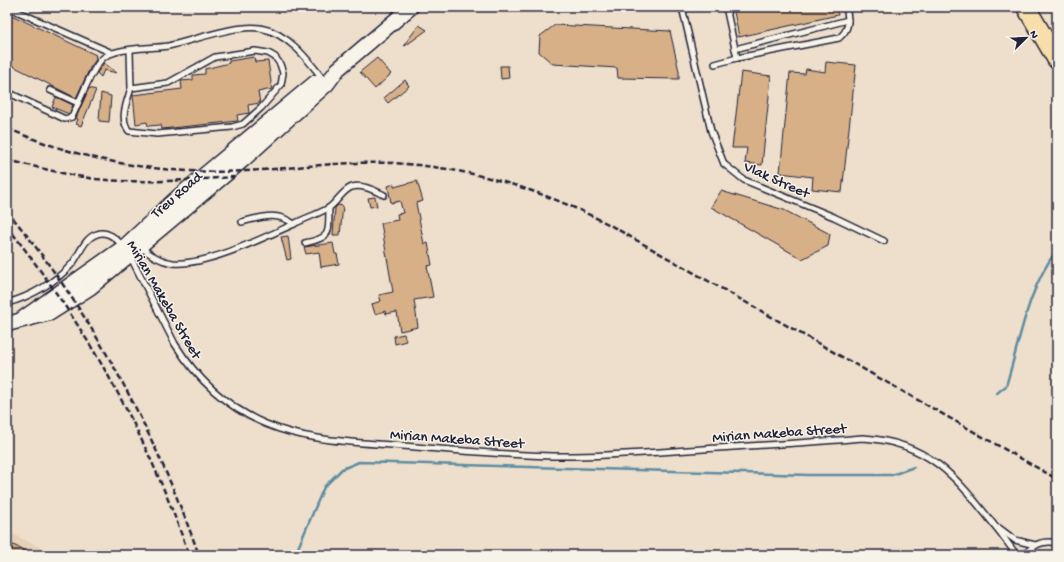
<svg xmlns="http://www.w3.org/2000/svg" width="1064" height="562" font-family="'Gochi Hand',sans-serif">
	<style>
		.built { fill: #e6d1b7 }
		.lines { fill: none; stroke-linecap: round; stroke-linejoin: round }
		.stream { stroke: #5e8ca2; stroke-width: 2.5 }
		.building { fill: #d7b088; stroke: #22223b }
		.lane-casing { stroke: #22223b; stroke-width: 8 }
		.secondary-casing { stroke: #22223b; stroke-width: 17 }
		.highway-casing { stroke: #22223b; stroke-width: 21 }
		.lane { stroke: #f7f3e8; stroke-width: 5 }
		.secondary { stroke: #f7f3e8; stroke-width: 14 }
		.highway { stroke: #f8deab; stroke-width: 18 }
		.rail { stroke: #22223b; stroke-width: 2.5; stroke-dasharray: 6 3; stroke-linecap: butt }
		.labels { text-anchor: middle; stroke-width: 3; stroke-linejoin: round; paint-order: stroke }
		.street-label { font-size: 15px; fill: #22223b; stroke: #f7f3e8 }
	</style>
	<rect width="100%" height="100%" fill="#eddfcb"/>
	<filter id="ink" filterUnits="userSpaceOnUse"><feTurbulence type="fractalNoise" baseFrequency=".025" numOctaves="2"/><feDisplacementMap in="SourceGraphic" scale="8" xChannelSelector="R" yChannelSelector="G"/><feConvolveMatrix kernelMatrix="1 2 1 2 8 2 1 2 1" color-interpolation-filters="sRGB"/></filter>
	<g filter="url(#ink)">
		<path class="built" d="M7,531L55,555H7Z"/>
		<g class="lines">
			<g class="stream">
				<path d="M997,393L1006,386C1020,341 1027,289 1057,250"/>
				<path d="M295,555L324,487L342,469L359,462L809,475H892L914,467"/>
			</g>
		</g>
		<g class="building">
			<path d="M733,7H836L838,15L739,37Z"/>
			<path d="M7,13L96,55L95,57L97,58L90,68L76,98L7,63Z"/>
			<path d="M419,25L427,30L405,46L404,45Z"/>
			<path d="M555,25L670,31L679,71V79L618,78L617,68L553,64L539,52L540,36Z"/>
			<path d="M254,57L255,62L268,61L272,89L258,92L260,103L248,105L249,113L237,115L238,121L162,129L161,125L148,126L147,122L136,124L133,95L182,89L181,81L193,80V75L205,74V69L229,63V61Z"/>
			<path d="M377,58L391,74L375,89L360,72Z"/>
			<path d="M826,62L856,65L842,192L812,189L813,177L780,173L790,73L805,74L806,69L825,72Z"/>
			<path d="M104,63L117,73L104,70L101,77L97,73Z"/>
			<path d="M500,66H508L509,78L501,79Z"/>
			<path d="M741,72L771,76L762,165L745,163L747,148H732Z"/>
			<path d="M405,80L409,86L388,103L384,98Z"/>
			<path d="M89,88L96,90L81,126L76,124L78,119L76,118Z"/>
			<path d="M101,93L111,96L109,122L99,121Z"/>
			<path d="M56,97L73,105L69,114L52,107Z"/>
			<path d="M417,181L423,201L416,203L424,244L428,243L432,265L427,266L433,297L414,300L418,327L400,331L397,312L386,314L385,311L375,314L372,304L381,301L379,295L393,292L381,223L398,220L397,214L403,213L400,201L391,203L388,186L394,184V187Z"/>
			<path d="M721,191L784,210L830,234L828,246L802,259L711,207Z"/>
			<path d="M375,197L377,206L370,207L368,198Z"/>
			<path d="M338,205L343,206L340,235H333L335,208Z"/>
			<path d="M288,236L291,259L287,260L281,237Z"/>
			<path d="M333,243L335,254H337L339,264L321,267L319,252L306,254L304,247Z"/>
			<path d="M404,334L406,341L395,344L394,336Z"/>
			<path d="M7,544H11L34,555H7Z"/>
		</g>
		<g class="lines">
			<defs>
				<g id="lane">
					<path d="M7,7L112,53"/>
					<path d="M682,7L711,131L724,164L744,180L834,217L884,241"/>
					<path d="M726,7L737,58L839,38C850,29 849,20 846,7"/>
					<path d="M735,49L848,20"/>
					<path d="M130,51L131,88L168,83L215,57L255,51L268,53L275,57L280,64L283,73L281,85L261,108L243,124L232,127L157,134L129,131C119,119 127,102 131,88"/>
					<path d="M715,64L737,58"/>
					<path d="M50,90L78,103"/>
					<path d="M7,92L65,119L72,117C79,103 92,67 103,58C117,47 149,49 168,46C192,41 236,24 260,28C289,33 309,61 326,83"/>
					<path d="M242,222C261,217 277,211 294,224"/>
					<path d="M305,243C333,237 328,233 329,208"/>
					<path d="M141,247C150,255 160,261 173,263C206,266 263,238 294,224C305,218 319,214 330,207C338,201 343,190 352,187C363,184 375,191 384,195"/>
					<path d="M130,256L175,344C197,379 228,408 266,424C309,442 356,442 402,446C456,450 511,456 565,456C616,456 667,451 718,448C766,445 815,442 863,438C929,442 956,477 995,526C1003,535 1009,546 1017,555"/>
					<path d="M7,303C30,297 56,282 72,264C80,254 84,238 97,234C108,230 116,239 123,246"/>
					<path d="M999,528L1015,540L1035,545"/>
					<path d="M1025,555C1033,544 1043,540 1057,543"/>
				</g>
				<g id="secondary">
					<path d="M22,319L124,247L179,196L316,82"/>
					<path d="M7,324L50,313L91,287L243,160L327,84L338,69L411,7"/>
				</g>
				<path id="highway" d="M1026,7L1057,60"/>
			</defs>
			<use href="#lane" class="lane-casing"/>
			<use href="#secondary" class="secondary-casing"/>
			<use href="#highway" class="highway-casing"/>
			<use href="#lane" class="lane"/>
			<use href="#secondary" class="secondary"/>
			<use href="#highway" class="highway"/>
			<g class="rail">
				<path d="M7,128C83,162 163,175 246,171C295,168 343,161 392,163C468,167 541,189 608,224L1057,479"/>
				<path d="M7,160C37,167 66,175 96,179C142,184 188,180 234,177"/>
				<path d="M7,211C92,312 154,431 199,555"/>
				<path d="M7,226C30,256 52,286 73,318C121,391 160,472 189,555"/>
			</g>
		</g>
	</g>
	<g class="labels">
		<g class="street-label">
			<text transform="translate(777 179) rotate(24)" y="5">Vlak Street</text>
			<text transform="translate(176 194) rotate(-41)" y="5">Treu Road</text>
			<text transform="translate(165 299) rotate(60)" y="5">Mirian Makeba Street</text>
			<text transform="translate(779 432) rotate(-4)" y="5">Mirian Makeba Street</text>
			<text transform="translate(457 438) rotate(4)" y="5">Mirian Makeba Street</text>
		</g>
	</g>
	<rect width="1064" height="562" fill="none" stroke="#f7f3e8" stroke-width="24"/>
	<rect x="12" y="12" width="1040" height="538" fill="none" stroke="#22223b" stroke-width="1.5" filter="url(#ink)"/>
	<g transform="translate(1026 38) rotate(67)" stroke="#f7f3e8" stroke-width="3" paint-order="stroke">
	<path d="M0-3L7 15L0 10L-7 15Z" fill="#22223b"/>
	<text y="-6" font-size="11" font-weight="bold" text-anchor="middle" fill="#22223b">N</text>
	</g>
</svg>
